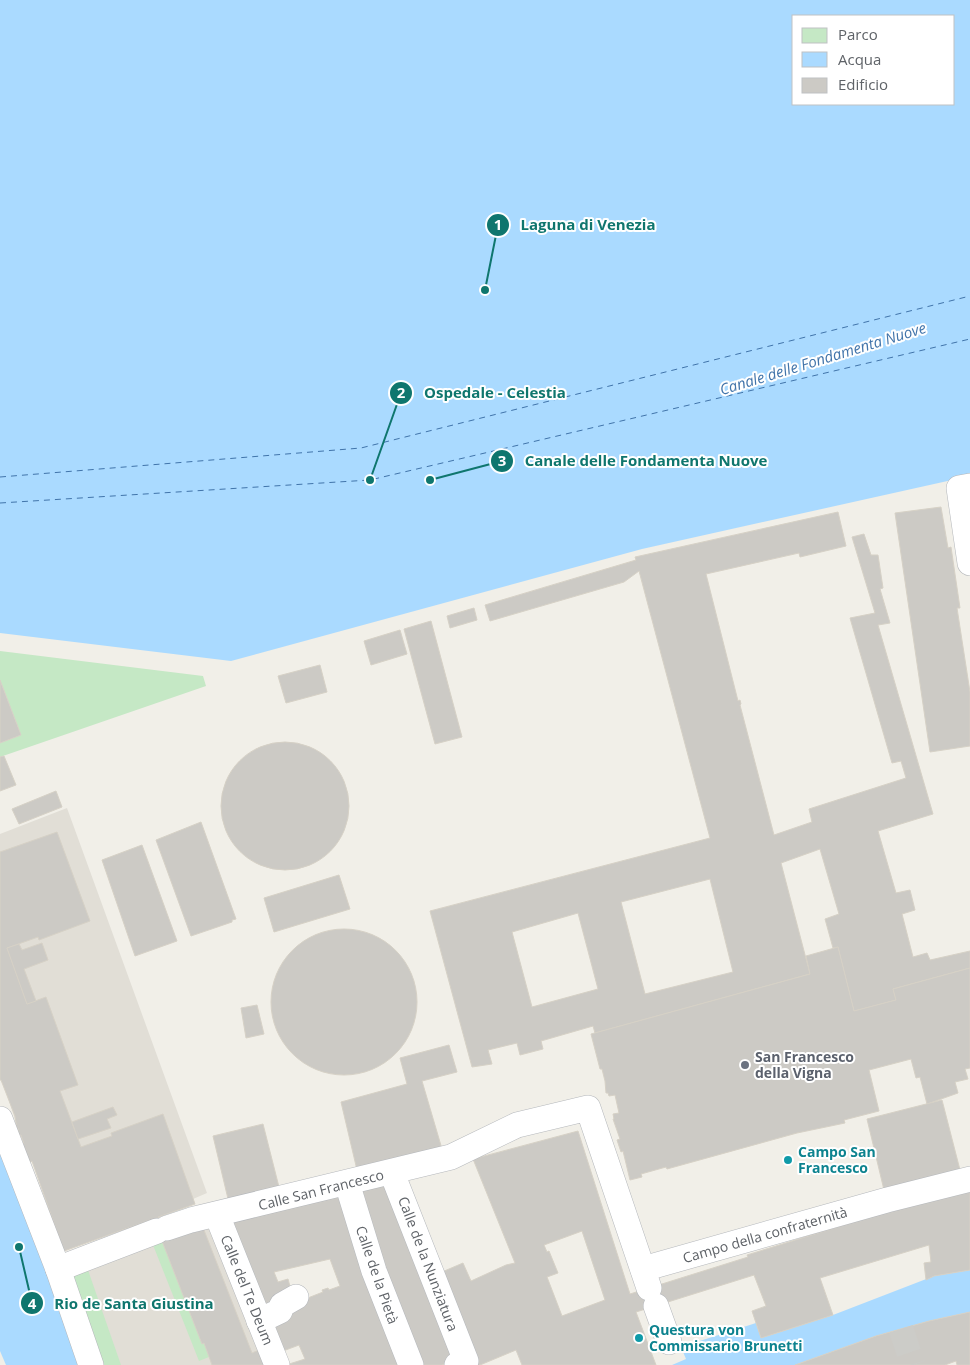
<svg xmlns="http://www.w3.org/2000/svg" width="970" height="1365" font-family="'Open Sans',sans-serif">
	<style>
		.education { fill: #e1ded6 }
		.green { fill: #c5e8c5 }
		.water { fill: #aadaff; fill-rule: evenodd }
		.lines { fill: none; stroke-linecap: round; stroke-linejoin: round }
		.ferry { stroke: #4174aa; stroke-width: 1; stroke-dasharray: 6 5; stroke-linecap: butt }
		.building { fill: #cccac5; stroke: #d6d1c6; fill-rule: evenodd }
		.pedestrian-tunnel { stroke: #ccccc8; stroke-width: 25; stroke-dasharray: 25 12; stroke-linecap: butt }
		.pedestrian-casing { stroke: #b5b8bc; stroke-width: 26 }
		.pedestrian { stroke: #fff; stroke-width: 25 }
		.worship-dot { fill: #6b7280; stroke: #fff; stroke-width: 2 }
		.culture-dot { fill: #0f9aa8; stroke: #fff; stroke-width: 2 }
		.labels { text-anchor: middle; stroke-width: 4; stroke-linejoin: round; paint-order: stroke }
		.worship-label { font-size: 14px; font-weight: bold; fill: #5b616d; stroke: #fff; text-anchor: start }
		.culture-label { font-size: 14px; font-weight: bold; fill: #0d838f; stroke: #fff; text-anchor: start }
		.street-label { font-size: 14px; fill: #5f6368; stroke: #fff }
		.water-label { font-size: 15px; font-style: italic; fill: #4174aa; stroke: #fff }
		.leader { fill: none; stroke: #0f766e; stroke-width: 2 }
		.callout-dot { fill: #0f766e; stroke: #fff; stroke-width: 2 }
		.mark-label { font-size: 15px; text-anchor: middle; font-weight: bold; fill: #fff }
		.callout-label { font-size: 15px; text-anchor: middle; font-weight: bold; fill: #0f766e; stroke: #fff; stroke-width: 4; stroke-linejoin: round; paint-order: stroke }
	</style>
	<rect width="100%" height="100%" fill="#f1efe8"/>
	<path class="education" d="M67,808L207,1193L193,1199L195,1204L159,1217L173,1237L213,1220L274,1365H102L72,1276L163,1240L150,1220L32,1161L30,1162L22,1144L24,1143L21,1135H19L18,1128L17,1129L14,1116L2,1080H0V834Z"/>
	<g class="green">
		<path d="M0,651L203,676L206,686L0,757V743L21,735L0,680Z"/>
		<path d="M162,1241L202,1344L204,1343L209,1357L199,1361L153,1245Z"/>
		<path d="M88,1270L121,1365H102L72,1276Z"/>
	</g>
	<g class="water">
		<path d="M0,0H970V476L642,549L231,661L0,633ZM794,16H954V104H794Z"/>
		<path d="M0,1147L80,1365H6L0,1351Z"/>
		<path d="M970,1270V1312L929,1321L876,1336L795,1365H672L686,1359L681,1347L756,1323L761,1338L833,1315L934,1276Z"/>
	</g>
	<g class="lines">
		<g class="ferry">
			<path d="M0,477L361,448L970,296"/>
			<path d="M0,503L370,480L970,339"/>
		</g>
	</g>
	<g class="building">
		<path d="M941,507L948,548L951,547L960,608H957L970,692V746L930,752L895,513Z"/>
		<path d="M838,512L846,546L800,557L799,553L706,574L738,701L740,700L741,704L740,705L774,835L812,822L809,809L906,778L901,761L892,763L850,618L875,613L852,537L864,534L871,555H878L883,588L880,589L890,623L878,625L933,814L878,831L896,893L910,890L915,910L902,914L913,957L927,953L930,960L970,951V968L893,989L896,1000L854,1011L838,947L833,948L825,919L839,914L820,849L781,863L810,974L595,1033L593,1026L541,1041L543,1049L520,1055L517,1043L488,1050L492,1064L472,1067L430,911L710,838L639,571L624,582L490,621L485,605L636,560L635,557ZM710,879L733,972L645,994L621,902ZM578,913L598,989L532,1007L512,932Z"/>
		<path d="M474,608L477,620L450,628L447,616Z"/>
		<path d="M431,621L462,737L435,744L404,629Z"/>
		<path d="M400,630L407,654L371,665L364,641Z"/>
		<path d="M320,665L327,692L286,703L278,676Z"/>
		<path d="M0,680L21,735L0,743Z"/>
		<circle cx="285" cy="806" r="64"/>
		<path d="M4,756L16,785L0,791V757Z"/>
		<path d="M56,791L62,807L19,824L12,809Z"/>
		<path d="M201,822L236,919L232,920V922L191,936L156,840Z"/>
		<path d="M57,832L90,921L39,940L38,937L7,948L27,1004L46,997L78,1085L60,1091L81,1147L112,1136L111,1133L163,1114L195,1204L158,1217L173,1237L157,1231L150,1220L64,1251L32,1161L30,1162L25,1151L26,1150L22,1144H24L21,1135H19L18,1128L17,1129L15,1116L1,1080H0V852Z"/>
		<path d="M142,845L177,941L135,956L102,860Z"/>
		<path d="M339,875L350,909L274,932L264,898Z"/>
		<circle cx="344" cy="1002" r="73"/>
		<path d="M42,943L48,960L24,969L36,1001L27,1004L7,948L19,944L22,950Z"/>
		<path d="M838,947L854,1011L896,1000L893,989L970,968V1068L965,1069L968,1079L955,1082L958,1093L927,1104L920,1077L916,1078L911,1059L869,1070L879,1111L844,1120L845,1123L797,1133L667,1169L666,1167L641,1174L642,1177L630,1180L623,1151L621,1152L617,1140L620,1139L613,1119H614L613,1114L619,1113L615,1095L609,1096L608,1093H606L605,1081L602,1069H600L591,1034L810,974L806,956Z"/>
		<path d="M257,1005L264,1034L246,1038L241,1008Z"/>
		<path d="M449,1045L457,1072L422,1081L442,1149L357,1170L341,1102L407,1084L400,1058Z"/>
		<path d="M942,1100L960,1170L884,1190L867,1119Z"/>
		<path d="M113,1107L117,1115L107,1119L111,1128L78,1139L72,1122Z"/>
		<path d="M263,1124L280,1191L229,1203L213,1136Z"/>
		<path d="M578,1131L630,1294L748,1257L747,1255L970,1186V1270L934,1276L926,1280L924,1263L931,1262L929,1245L820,1278L833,1315L761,1338L752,1311L766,1306L754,1275L636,1312L656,1365H522L516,1350L480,1365H469L442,1272L463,1263L471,1281L506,1265L515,1263L473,1159ZM582,1231L605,1300L562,1316L547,1277L558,1273L549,1251L547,1252L544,1245Z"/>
		<path d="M389,1181L459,1358L442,1365H417L356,1188Z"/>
		<path d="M342,1191L406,1365H286L305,1359L299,1345L275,1354L264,1323L285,1307L323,1292L322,1290L328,1288L329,1290L340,1286L330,1259L274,1272L278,1282L288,1279L292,1294L261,1317L224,1220Z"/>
		<path d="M202,1225L252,1353L259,1350L274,1365H212L204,1343L202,1344L162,1241Z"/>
		<path d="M970,1312V1365H957L956,1361L945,1365H795L876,1336L929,1321Z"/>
	</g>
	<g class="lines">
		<path class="pedestrian-tunnel" d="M901,1329L913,1365"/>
		<defs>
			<g id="pedestrian">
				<path d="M970,486L959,488L970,563"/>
				<path d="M0,1119L58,1269L91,1365"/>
				<path d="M392,1173L466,1361L457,1365"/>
				<path d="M347,1183L374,1271L411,1365"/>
				<path d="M217,1215L277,1365"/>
				<path d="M167,1228L191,1220L451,1157L517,1125L588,1108L649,1288"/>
				<path d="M58,1269L157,1231"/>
				<path d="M643,1269L887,1200L970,1179"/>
				<path d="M656,1306L669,1342"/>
				<path d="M259,1321L280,1311L282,1305L296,1297"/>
			</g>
		</defs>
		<use href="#pedestrian" class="pedestrian-casing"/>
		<use href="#pedestrian" class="pedestrian"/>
	</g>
	<circle class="worship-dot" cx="745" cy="1065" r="5"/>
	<g class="culture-dot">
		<circle cx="788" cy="1160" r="5"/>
		<circle cx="639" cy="1338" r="5"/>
	</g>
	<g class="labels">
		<g class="worship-label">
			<text x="755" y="1062">San Francesco<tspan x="755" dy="16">della Vigna</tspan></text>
		</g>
		<g class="culture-label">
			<text x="798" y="1157">Campo San<tspan x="798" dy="16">Francesco</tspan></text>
			<text x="649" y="1335">Questura von<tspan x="649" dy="16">Commissario Brunetti</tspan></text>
		</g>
		<g class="street-label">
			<text transform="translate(321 1190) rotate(-14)" y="5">Calle San Francesco</text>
			<text transform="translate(765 1235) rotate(-16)" y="5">Campo della confraternità</text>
			<text transform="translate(428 1264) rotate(69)" y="5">Calle de la Nunziatura</text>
			<text transform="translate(377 1275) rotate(71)" y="5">Calle de la Pietà</text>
			<text transform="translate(247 1290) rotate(68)" y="5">Calle del Te Deum</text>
		</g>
		<g class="water-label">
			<text transform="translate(823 359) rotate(-17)" y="5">Canale delle Fondamenta Nuove</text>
		</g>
	</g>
	<path class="leader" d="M485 290L498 225M370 480L401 393M430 480L502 461M19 1247L32 1303"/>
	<g class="callout-dot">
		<circle cx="485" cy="290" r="5"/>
		<circle cx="370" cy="480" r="5"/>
		<circle cx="430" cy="480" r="5"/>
		<circle cx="19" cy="1247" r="5"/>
		<circle cx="498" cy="225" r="12"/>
		<circle cx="401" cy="393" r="12"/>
		<circle cx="502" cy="461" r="12"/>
		<circle cx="32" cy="1303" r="12"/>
	</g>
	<g class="mark-label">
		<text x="498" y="230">1</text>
		<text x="401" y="398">2</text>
		<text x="502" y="466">3</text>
		<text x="32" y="1309">4</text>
	</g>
	<g class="callout-label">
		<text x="588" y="230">Laguna di Venezia</text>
		<text x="495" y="398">Ospedale - Celestia</text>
		<text x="646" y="466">Canale delle Fondamenta Nuove</text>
		<text x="134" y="1309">Rio de Santa Giustina</text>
	</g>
	<rect x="792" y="15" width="162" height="90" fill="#ffffff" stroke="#bfc1c3"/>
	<rect x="802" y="28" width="25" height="15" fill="#c5e8c5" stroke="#bfc1c3"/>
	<text x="838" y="40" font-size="15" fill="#5f6368">Parco</text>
	<rect x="802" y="52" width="25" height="15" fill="#aadaff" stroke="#bfc1c3"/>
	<text x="838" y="65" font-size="15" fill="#5f6368">Acqua</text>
	<rect x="802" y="78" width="25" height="15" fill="#cccac5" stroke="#bfc1c3"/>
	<text x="838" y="90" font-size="15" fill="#5f6368">Edificio</text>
</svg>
